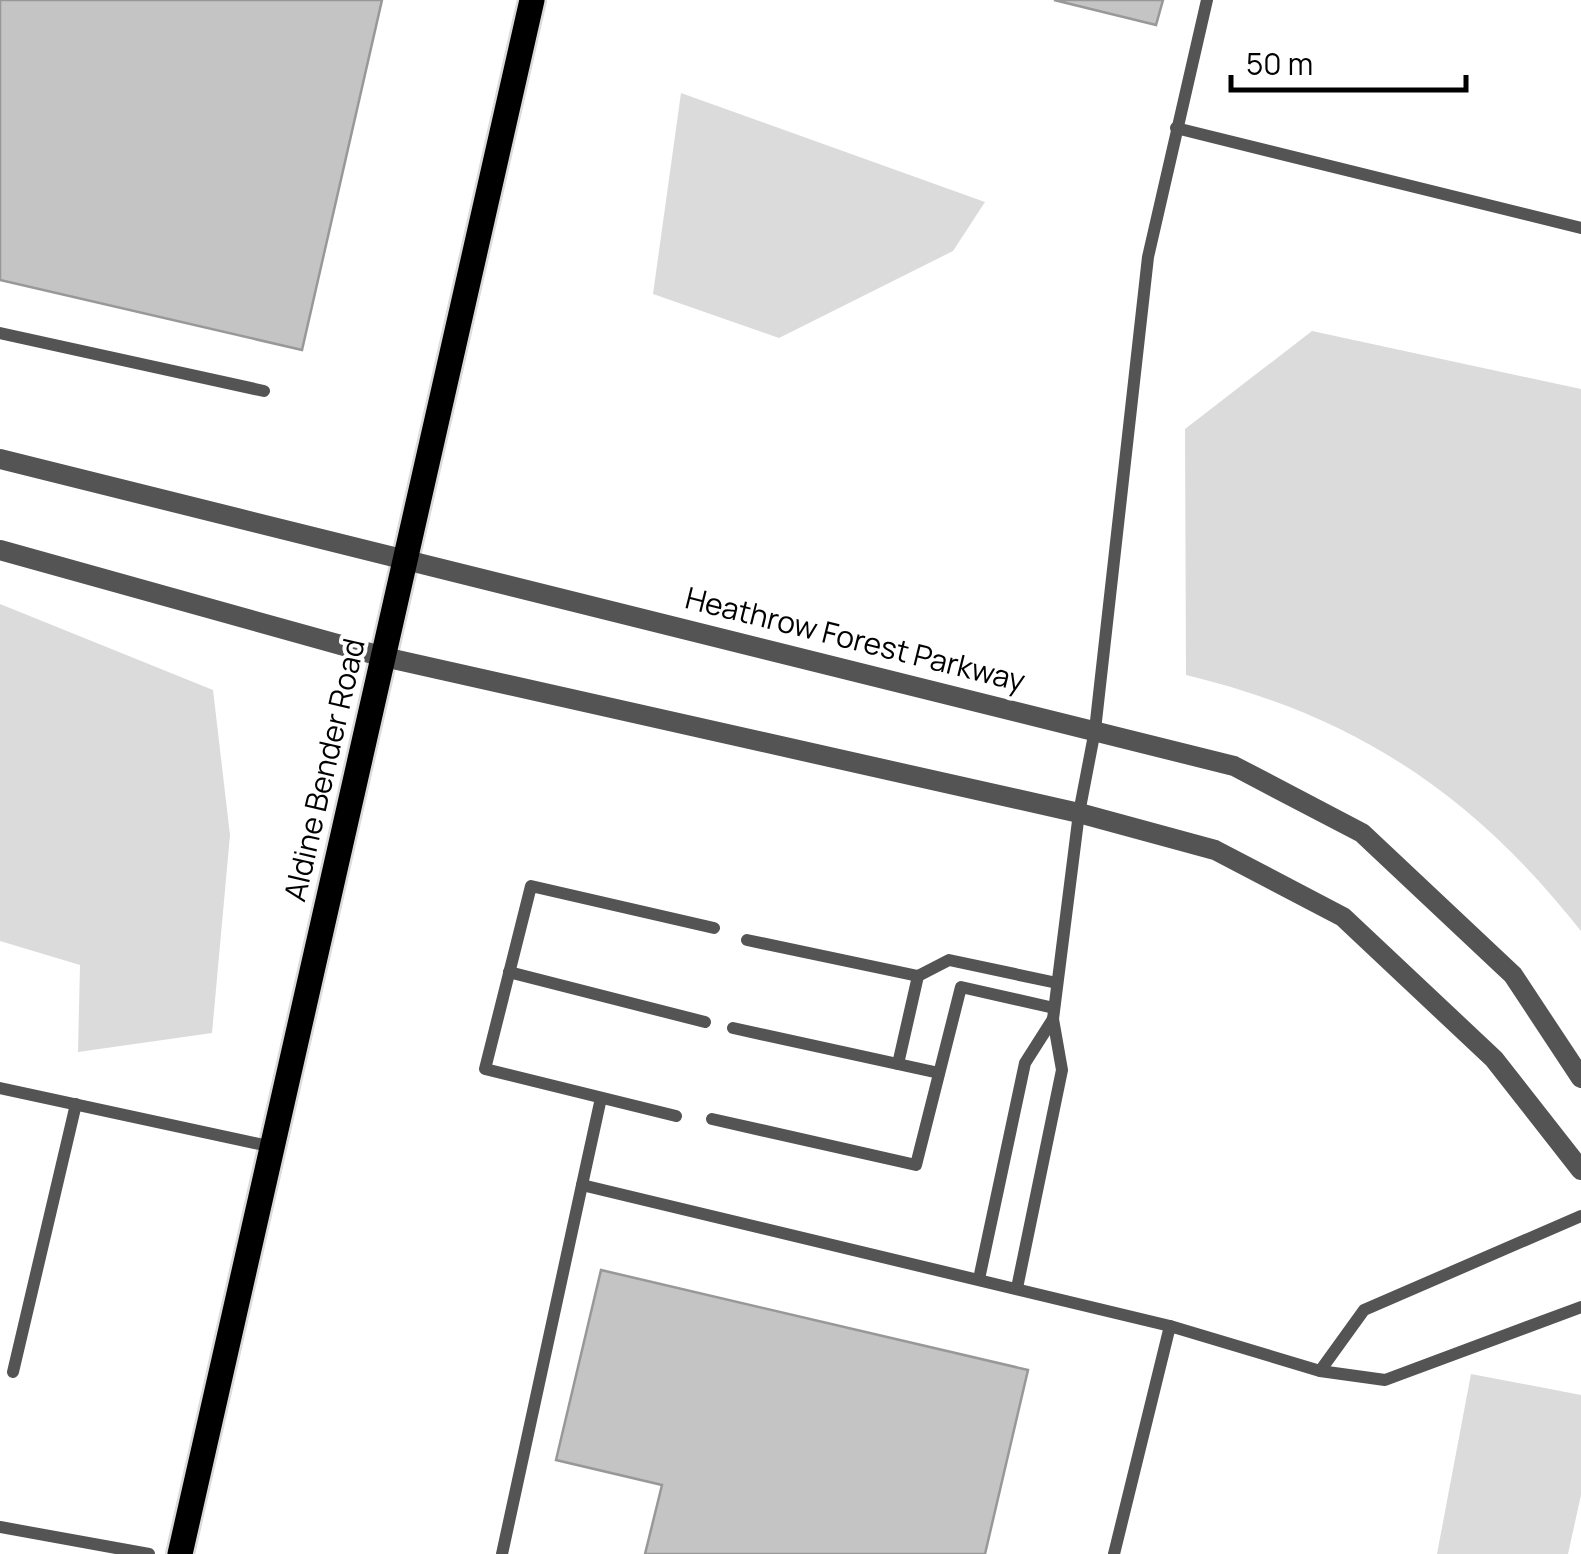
<svg xmlns="http://www.w3.org/2000/svg" width="1581" height="1554" font-family="Manrope,sans-serif">
	<style>
		.green { fill: #dbdbdb }
		.building { fill: #c4c4c4; stroke: #989898; stroke-width: 2.5 }
		.lines { fill: none; stroke-linecap: round; stroke-linejoin: round }
		.primary-casing { stroke: #dbdbdb; stroke-width: 30 }
		.service { stroke: #545454; stroke-width: 12 }
		.tertiary { stroke: #545454; stroke-width: 20 }
		.primary { stroke: #000; stroke-width: 25 }
		.labels { text-anchor: middle; stroke-width: 8; stroke-linejoin: round; paint-order: stroke }
		.street-label { font-size: 30px; fill: #000; stroke: #fff }
	</style>
	<rect width="100%" height="100%" fill="#fff"/>
	<g class="green">
		<path d="M681,93L985,202L953,251L779,338L653,294Z"/>
		<path d="M1312,331L1581,389V931C1473,794 1356,716 1186,675L1185,429Z"/>
		<path d="M0,604L213,690L230,835L212,1033L78,1052L80,965L0,941Z"/>
		<path d="M1471,1374L1581,1395V1495L1568,1554H1437Z"/>
	</g>
	<g class="building">
		<path d="M0,0H382L302,350L0,280Z"/>
		<path d="M1054,0H1163L1156,25Z"/>
		<path d="M601,1270L1028,1370L985,1554H645L662,1485L556,1460Z"/>
	</g>
	<g class="lines">
		<defs>
			<path id="primary" d="M180,1554L532,0"/>
		</defs>
		<use href="#primary" class="primary-casing"/>
		<g class="service">
			<path d="M1176,128L1581,228"/>
			<path d="M0,333L264,391"/>
			<path d="M747,940L918,976L949,960L1057,983"/>
			<path d="M509,972L705,1022"/>
			<path d="M733,1028L939,1073"/>
			<path d="M898,1064L918,976"/>
			<path d="M0,1088L273,1147"/>
			<path d="M676,1116L485,1069L531,886L714,928"/>
			<path d="M712,1119L916,1165L961,987L1054,1008"/>
			<path d="M582,1185L601,1098"/>
			<path d="M979,1279L1025,1063L1053,1019"/>
			<path d="M1017,1288L1062,1070L1053,1019L1079,813L1095,730L1148,257L1207,0"/>
			<path d="M1320,1371L1364,1310L1581,1216"/>
			<path d="M13,1372L76,1104"/>
			<path d="M0,1527L149,1554"/>
			<path d="M502,1554L582,1185L1170,1326"/>
			<path d="M1114,1554L1170,1326L1320,1371L1385,1380L1581,1307"/>
		</g>
		<g class="tertiary">
			<path d="M0,459L1234,766L1362,833L1513,975L1581,1078"/>
			<path d="M0,550L384,657L1079,813L1215,850L1343,917L1494,1059L1581,1170"/>
		</g>
		<use href="#primary" class="primary"/>
	</g>
	<g class="labels">
		<g class="street-label">
			<text transform="translate(855 640) rotate(14)" y="10">Heathrow Forest Parkway</text>
			<text transform="translate(325 770) rotate(-77)" y="10">Aldine Bender Road</text>
		</g>
	</g>
	<path d="M1231 75v15h235v-15" fill="none" stroke="#000000" stroke-width="5"/>
	<text x="1246" y="75" font-size="30" fill="#000000" stroke="#ffffff" stroke-width="8" paint-order="stroke">50 m</text>
</svg>
